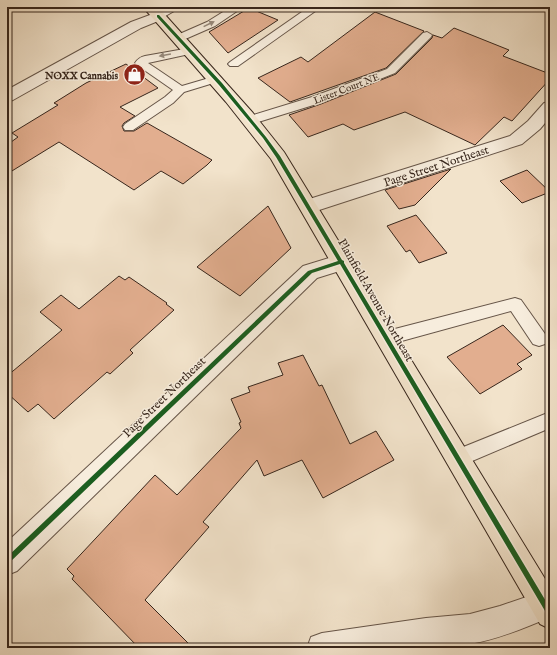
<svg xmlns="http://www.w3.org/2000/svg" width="557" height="655" font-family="'IM FELL English',serif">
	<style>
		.building { fill: #e2ae8f; stroke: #37261c }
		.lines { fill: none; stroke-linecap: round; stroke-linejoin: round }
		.lane-casing { stroke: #665548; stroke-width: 2 }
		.street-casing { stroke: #665548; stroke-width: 2 }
		.primary-casing { stroke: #37261c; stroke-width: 2 }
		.lane { fill: #f7eddd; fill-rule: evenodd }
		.street { fill: #f7eddd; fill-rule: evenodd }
		.primary { fill: #f2e3cb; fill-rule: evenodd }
		.cycleway-casing { stroke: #f7eddd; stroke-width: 3 }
		.cycleway { fill: #1b5e20; fill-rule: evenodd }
		.oneway { fill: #978a7c }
		.labels { text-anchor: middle; stroke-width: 3; stroke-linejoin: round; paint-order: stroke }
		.far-poi-label { font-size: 10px; font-weight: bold; fill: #37261c; stroke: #f7eddd; text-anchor: end }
		.far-street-label { font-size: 10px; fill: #37261c; stroke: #f7eddd }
		.street-label { font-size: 12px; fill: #37261c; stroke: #f7eddd }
	</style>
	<rect width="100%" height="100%" fill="#f2e3cb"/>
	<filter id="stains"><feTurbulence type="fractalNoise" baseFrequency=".005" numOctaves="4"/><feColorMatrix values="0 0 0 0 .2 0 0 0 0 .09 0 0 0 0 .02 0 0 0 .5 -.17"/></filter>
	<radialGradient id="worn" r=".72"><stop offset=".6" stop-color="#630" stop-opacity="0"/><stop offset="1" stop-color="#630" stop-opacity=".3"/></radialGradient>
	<g class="building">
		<path d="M249,8L278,20L228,53L209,32Z"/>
		<path d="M375,12L424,31L386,68L290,102L258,78L301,57L308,62Z"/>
		<path d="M454,28L509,50L503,56L550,74V79L512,121L504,117L475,145L405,112L354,130L343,124L308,137L289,115L321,104L396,74L432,38L433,35L442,38Z"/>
		<path d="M126,64L158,88L120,107L135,116L124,123L122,126L124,131H134L147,123L212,160L207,165L183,184L161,171L134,190L59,142L7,174V145L18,137L12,133L58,105L54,103L86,83Z"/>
		<path d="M451,169L415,205L399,209L385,190Z"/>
		<path d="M527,170L550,192L522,203L500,181Z"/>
		<path d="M268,206L291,248L240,296L197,267Z"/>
		<path d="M416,215L447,253L419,263L410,250L406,252L387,226Z"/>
		<path d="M119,276L125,280L129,277L167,303L166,304L174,310L130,350L133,353L110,374L107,372L54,419L38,404L28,412L7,393V376L62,330L40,312L61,295L79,309Z"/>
		<path d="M503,325L532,355L517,364L522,369L480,394L447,357Z"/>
		<path d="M303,355L319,386L322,385L350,444L376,431L394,460L323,498L302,460L264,476L257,460L203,522L209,527L145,600L193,648H139L72,579L74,576L67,569L155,475L177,495L241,428L239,423L241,422L231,399L250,392L248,387L283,375L278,363Z"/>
	</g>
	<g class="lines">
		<defs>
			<g id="lane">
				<path d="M168,7H181L162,18H154L153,16Z"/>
				<path d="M231,7H243L215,26L183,40L179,41L174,38L175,36L207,22Z"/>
				<path d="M309,7H321L238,66H230L228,64L230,62Z"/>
				<path d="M427,32L432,35L431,37L395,73L320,103L255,123H247L245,120L247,117L312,97L387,69L423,33Z"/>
				<path d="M190,48L194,49L195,51L194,53L148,63L182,86L216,76L220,77L222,79L220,81L184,92L173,103L133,130H125L123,127L125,124L165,97L173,90L137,65L135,63C138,59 140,57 145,56Z"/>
				<path d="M515,298L521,300L545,334L547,339L545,344L539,346L533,344L511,311L387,345L381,343L379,338L381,333L387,331Z"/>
				<path d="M550,412V428L458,467L451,464L449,458L451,452Z"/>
			</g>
			<g id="street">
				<path d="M158,12L163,13L165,16L163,19L141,28L13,100L7,102V90L131,22Z"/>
				<path d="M550,102V117L540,129L522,144L310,213L303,211L301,206L303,201L510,136L528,121L544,103Z"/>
				<path d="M342,254L349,256L352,262L349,268L317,278L17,571L7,575V542L303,266Z"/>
				<path d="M544,591L550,593V617C525,628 496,640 469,644C416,652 361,648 307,648L311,637L322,633L426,618L470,614L500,606Z"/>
			</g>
			<path id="primary" d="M143,7H158L253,113L284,152L550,587V629L540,624L271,159L226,102Z"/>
		</defs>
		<use href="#lane" class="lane-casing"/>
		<use href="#street" class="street-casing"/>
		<use href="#primary" class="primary-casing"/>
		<use href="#lane" class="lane"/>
		<use href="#street" class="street"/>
		<use href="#primary" class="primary"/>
		<defs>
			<path id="cycleway" d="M157,15H159L222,83L266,137L280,156L342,260L344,261V263L550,608V617L548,616L340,264L312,273L9,563L7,564V557L308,271L338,261L276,157L263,138L219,85L157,17Z"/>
		</defs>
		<use href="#cycleway" class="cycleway-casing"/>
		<use href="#cycleway" class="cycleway"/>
	</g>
	<defs><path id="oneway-solid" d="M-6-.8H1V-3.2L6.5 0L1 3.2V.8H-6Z"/></defs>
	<g class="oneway">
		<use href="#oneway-solid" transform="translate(209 24) rotate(-26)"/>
		<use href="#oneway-solid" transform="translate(165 55) rotate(170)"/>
	</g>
	<defs>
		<symbol id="shop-disc" viewBox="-11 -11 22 22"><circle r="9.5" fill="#8f2418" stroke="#f7eddd"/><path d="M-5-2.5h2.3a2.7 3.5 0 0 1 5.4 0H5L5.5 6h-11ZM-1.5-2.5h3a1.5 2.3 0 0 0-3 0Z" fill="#fff"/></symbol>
	</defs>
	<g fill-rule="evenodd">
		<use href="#shop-disc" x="122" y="62" width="25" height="25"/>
	</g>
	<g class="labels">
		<g class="far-poi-label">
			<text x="118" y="79">NOXX Cannabis</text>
		</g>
		<g class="far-street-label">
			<text transform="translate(346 88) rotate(-21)" y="4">Lister Court NE</text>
		</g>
		<g class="street-label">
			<text transform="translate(436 166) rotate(-18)" y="4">Page Street Northeast</text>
			<text transform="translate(376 300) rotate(60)" y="4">Plainfield Avenue Northeast</text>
			<text transform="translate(164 397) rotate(-44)" y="4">Page Street Northeast</text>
		</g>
	</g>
	<rect width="557" height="655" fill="none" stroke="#f2e3cb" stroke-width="24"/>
	<rect x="8" y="8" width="541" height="639" fill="none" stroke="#37261c" stroke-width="2"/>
	<rect x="12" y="12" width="533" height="631" fill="none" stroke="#37261c"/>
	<rect width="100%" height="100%" filter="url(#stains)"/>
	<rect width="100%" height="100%" fill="url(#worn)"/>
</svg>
